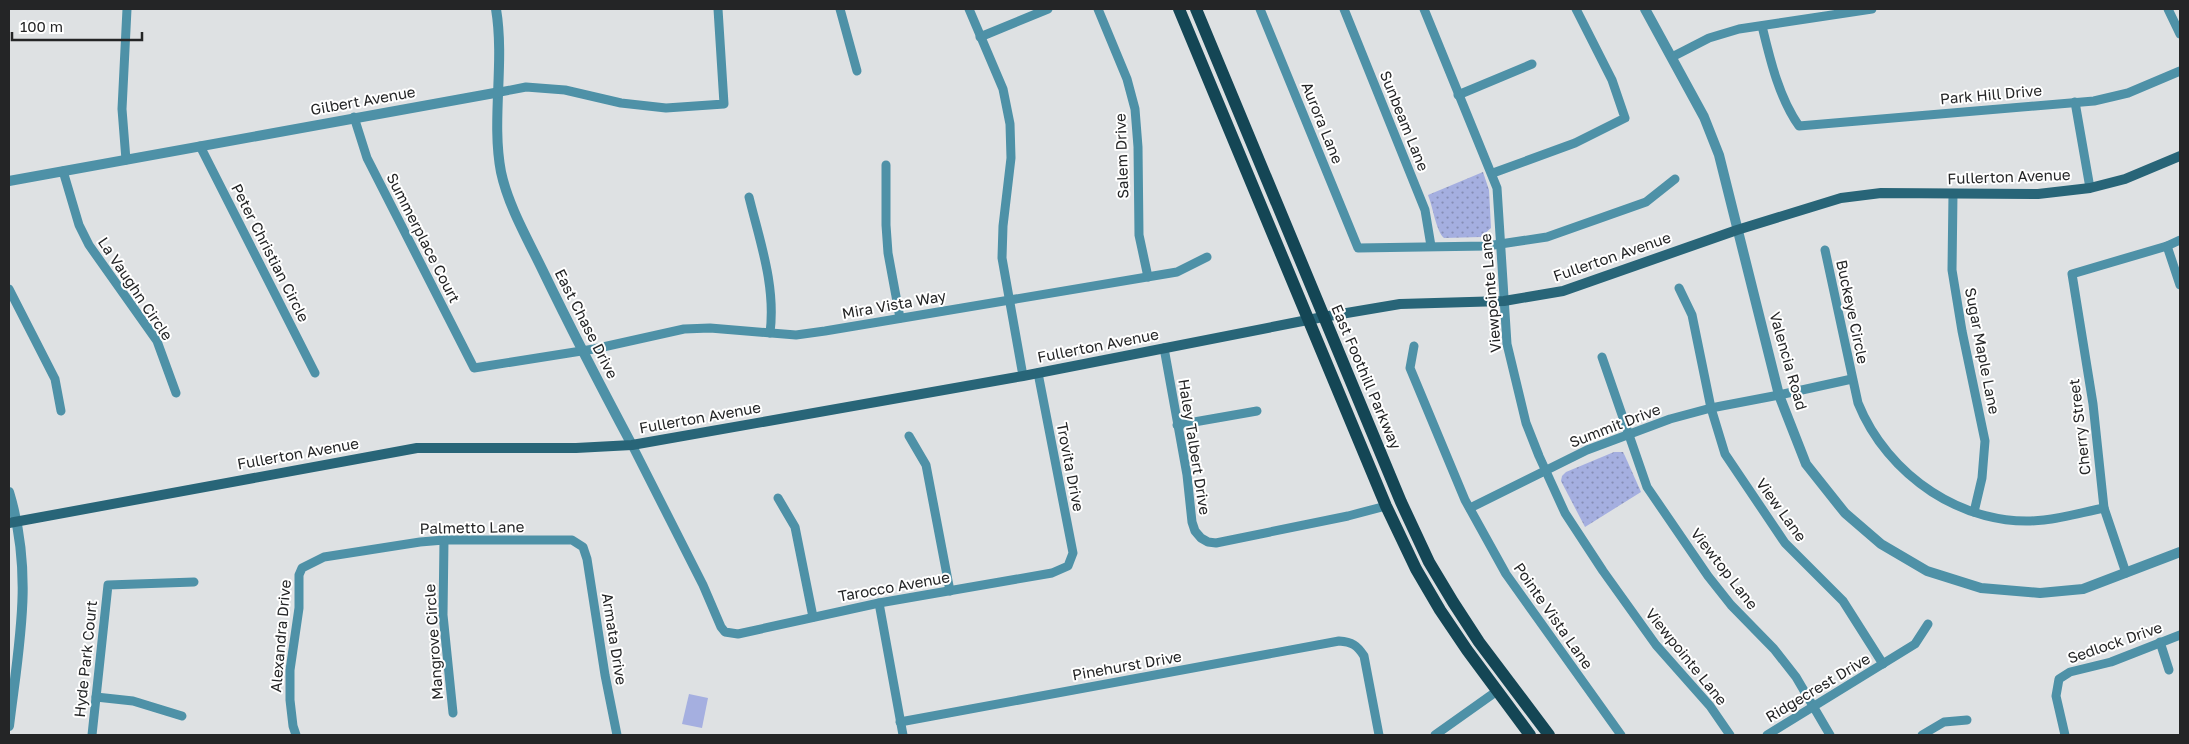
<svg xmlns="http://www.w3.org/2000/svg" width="2189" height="744" font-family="'Golos Text',sans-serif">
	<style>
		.grass { fill: #a5afe0 }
		.park { fill: url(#park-dots) }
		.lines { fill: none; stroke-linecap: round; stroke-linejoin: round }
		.minor { stroke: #4e91a7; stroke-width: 9 }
		.tertiary { stroke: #4e91a7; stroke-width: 10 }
		.secondary { stroke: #286578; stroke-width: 10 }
		.primary { stroke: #144655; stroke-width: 12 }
		.labels { text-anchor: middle; stroke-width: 4; stroke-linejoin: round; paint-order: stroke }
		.street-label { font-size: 15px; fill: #242526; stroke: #fff }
	</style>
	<defs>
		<pattern id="park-dots" width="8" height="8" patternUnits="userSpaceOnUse" patternTransform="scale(1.25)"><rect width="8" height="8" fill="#a5afe0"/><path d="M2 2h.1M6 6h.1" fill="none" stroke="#868eb5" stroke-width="1.8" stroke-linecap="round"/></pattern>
	</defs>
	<rect width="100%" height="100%" fill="#dee1e3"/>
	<path class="grass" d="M689,694L708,698L702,728L682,724Z"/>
	<g class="park">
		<path d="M1483,172L1489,190L1491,228L1481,237L1444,238C1436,231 1433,207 1428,195Z"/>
		<path d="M1614,452H1623L1625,456L1641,492L1585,527L1561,481L1562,476L1566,472Z"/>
	</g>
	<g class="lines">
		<g class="minor">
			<path d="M840,9L857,71"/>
			<path d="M969,9L1003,89L1010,124L1011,158L1003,226L1002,258L1023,376"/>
			<path d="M1098,9L1127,79L1135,109L1138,147L1139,235L1148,277"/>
			<path d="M1260,9L1358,248L1487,246L1547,237L1646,202L1675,179"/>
			<path d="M1344,9L1425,210L1431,246"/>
			<path d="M1424,9L1497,188L1507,344L1526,423L1539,456L1565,513L1603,571L1656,645L1710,706L1730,735"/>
			<path d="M2168,9L2180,34"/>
			<path d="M1762,26C1770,59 1779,98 1799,126L2094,101L2128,93L2180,71"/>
			<path d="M980,37L1048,9"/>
			<path d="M1672,57L1709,38L1739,29L1872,9"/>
			<path d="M500,92L526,87L565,90L621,103L666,108L724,104L718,9"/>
			<path d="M1458,95L1532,64"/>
			<path d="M2075,102L2090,188"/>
			<path d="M354,117L367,158L474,368L594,349L684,329L710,328L796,335L825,331L1177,272L1207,257"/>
			<path d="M200,146L315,373"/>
			<path d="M126,160L122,109L127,9"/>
			<path d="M886,165V225L888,253L900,318"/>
			<path d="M63,171L79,225L89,245L157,341L176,393"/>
			<path d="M1493,173L1575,143L1625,118L1612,80L1576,9"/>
			<path d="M1953,194L1952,270L1962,331L1985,441L1982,478L1974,512"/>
			<path d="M749,197C760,242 776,286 770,333"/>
			<path d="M2167,246L2180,285"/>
			<path d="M1825,250L1858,403C1887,475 1964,529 2044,520C2064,518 2084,512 2104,508"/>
			<path d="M1679,288L1692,315L1711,408L1725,454L1785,543L1843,601L1883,664"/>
			<path d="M9,289L55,379L61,411"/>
			<path d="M1414,346L1410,368L1465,500L1506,574L1621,735"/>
			<path d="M1164,348L1187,475L1192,522L1195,531L1201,538L1208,542L1216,543L1348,516L1386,506"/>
			<path d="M1602,357L1647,487L1708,576L1731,605L1774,649L1796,677L1830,735"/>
			<path d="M1177,425L1257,411"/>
			<path d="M909,436L926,465L950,591"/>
			<path d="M632,445L703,585L721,627L725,632L738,634L879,603L1052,573L1068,566L1073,553L1038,373"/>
			<path d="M778,498L795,527L813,617"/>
			<path d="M1470,508L1587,450L1670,419L1711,408L1779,395L1852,379"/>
			<path d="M444,540L443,615L453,713"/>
			<path d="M2126,573L2104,508L2093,404L2072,274L2167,246L2180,240"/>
			<path d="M879,603L903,735"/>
			<path d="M2160,642L2169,670"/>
			<path d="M96,697L133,701L182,716"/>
			<path d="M900,722L1339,641C1352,642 1357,645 1364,656L1379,735"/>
			<path d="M92,735L108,585L194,582"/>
			<path d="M296,735L293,726L290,700V670L299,608V575L302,568L324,557L420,542L444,540H572L583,547L587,559L605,675L617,735"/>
			<path d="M1435,735L1497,691"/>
			<path d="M1767,735L1915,644L1928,624"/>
			<path d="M1922,735L1944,722L1967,720"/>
			<path d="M2065,735L2056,696L2059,679L2070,672L2111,662L2180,635"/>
		</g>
		<g class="tertiary">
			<path d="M496,9C505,63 491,120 501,172C508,205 527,238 542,269C571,329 601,387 632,445"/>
			<path d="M1645,9L1704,117L1719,155L1779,395L1806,464L1845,513L1881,544L1927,571L1981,588L2040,593L2083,589L2180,552"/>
			<path d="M9,181L500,92"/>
			<path d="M9,492C34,574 19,644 9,726"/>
		</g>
		<path class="secondary" d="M9,523L417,448H576L632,445L1023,376L1323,317L1400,304L1504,301L1563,291L1737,230L1841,198L1881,193L2038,194L2090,188L2125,179L2180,156"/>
		<g class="primary">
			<path d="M1179,9L1386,506L1416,569L1440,610L1467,650L1530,735"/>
			<path d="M1196,9L1401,502L1429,562L1453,602L1479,642L1549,735"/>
		</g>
	</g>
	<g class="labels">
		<g class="street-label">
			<text transform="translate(1991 95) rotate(-5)" y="5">Park Hill Drive</text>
			<text transform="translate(363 101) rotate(-10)" y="5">Gilbert Avenue</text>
			<text transform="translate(1404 121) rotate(68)" y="5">Sunbeam Lane</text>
			<text transform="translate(1322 123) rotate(68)" y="5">Aurora Lane</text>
			<text transform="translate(1122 156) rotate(-92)" y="5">Salem Drive</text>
			<text transform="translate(2009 177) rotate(-2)" y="5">Fullerton Avenue</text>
			<text transform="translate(423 238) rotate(63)" y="5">Summerplace Court</text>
			<text transform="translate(270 253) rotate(63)" y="5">Peter Christian Circle</text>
			<text transform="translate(1612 257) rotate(-19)" y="5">Fullerton Avenue</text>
			<text transform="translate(135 289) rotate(56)" y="5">La Vaughn Circle</text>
			<text transform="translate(1491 293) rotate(-95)" y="5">Viewpointe Lane</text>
			<text transform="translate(894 305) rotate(-10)" y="5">Mira Vista Way</text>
			<text transform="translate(1852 312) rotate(78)" y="5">Buckeye Circle</text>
			<text transform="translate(586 324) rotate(63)" y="5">East Chase Drive</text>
			<text transform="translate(1098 346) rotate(-11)" y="5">Fullerton Avenue</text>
			<text transform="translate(1982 351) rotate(79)" y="5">Sugar Maple Lane</text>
			<text transform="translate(1788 361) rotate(74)" y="5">Valencia Road</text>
			<text transform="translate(1366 377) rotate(67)" y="5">East Foothill Parkway</text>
			<text transform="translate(700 418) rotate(-10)" y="5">Fullerton Avenue</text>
			<text transform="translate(1615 426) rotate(-21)" y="5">Summit Drive</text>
			<text transform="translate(2080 427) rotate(-97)" y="5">Cherry Street</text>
			<text transform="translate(1194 447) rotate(81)" y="5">Haley Talbert Drive</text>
			<text transform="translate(298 454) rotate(-10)" y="5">Fullerton Avenue</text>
			<text transform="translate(1070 467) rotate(79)" y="5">Trovita Drive</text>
			<text transform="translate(1781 510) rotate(54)" y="5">View Lane</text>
			<text transform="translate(472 528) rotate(-1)" y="5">Palmetto Lane</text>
			<text transform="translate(1724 569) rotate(52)" y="5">Viewtop Lane</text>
			<text transform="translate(894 587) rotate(-10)" y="5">Tarocco Avenue</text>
			<text transform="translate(1553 616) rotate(55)" y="5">Pointe Vista Lane</text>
			<text transform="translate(281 636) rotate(-85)" y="5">Alexandra Drive</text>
			<text transform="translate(614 639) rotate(81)" y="5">Armata Drive</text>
			<text transform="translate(434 642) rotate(-94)" y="5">Mangrove Circle</text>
			<text transform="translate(2115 643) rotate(-19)" y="5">Sedlock Drive</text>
			<text transform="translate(1686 657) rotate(51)" y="5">Viewpointe Lane</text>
			<text transform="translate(86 659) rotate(-84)" y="5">Hyde Park Court</text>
			<text transform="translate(1127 666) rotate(-10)" y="5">Pinehurst Drive</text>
			<text transform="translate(1818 688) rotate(-31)" y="5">Ridgecrest Drive</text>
		</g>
	</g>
	<rect width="2189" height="744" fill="none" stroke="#242526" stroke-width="20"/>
	<path d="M12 32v8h130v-8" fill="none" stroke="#242526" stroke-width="2.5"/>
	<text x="20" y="32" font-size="15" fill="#242526" stroke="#ffffff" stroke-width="4" paint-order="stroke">100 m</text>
</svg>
